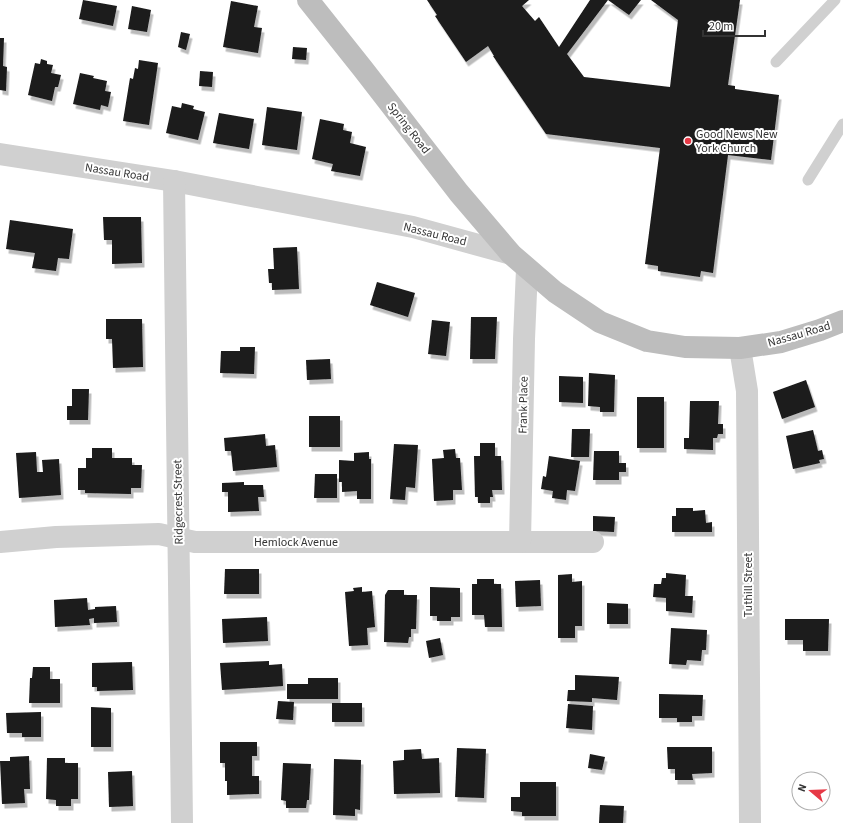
<svg xmlns="http://www.w3.org/2000/svg" width="843" height="823" font-family="'Source Sans 3',sans-serif">
	<style>
		.building { fill: #1a1a1a; filter: url(#shadow) }
		.lines { fill: none; stroke-linecap: round; stroke-linejoin: round }
		.service { stroke: #d0d0d0; stroke-width: 11 }
		.minor { stroke: #d0d0d0; stroke-width: 22 }
		.secondary { stroke: #bdbdbd; stroke-width: 22 }
		.poi-dot { fill: #e63946; stroke: #fff; stroke-width: 1.5 }
		.labels { text-anchor: middle; stroke-width: 4; stroke-linejoin: round; paint-order: stroke }
		.street-label { font-size: 12px; fill: #333; stroke: #fff }
		.poi-label { font-size: 12px; fill: #333; stroke: #fff; text-anchor: start }
	</style>
	<defs>
		<filter id="shadow"><feDropShadow dx="2.5" dy="4.5" stdDeviation="0" flood-color="#0004"/></filter>
	</defs>
	<rect width="100%" height="100%" fill="#fff"/>
	<g class="building">
		<path d="M83,0L117,6L113,26L79,19Z"/>
		<path d="M427,0H529L522,6L535,21L539,17L559,47L590,0H608L567,54L584,77L670,87L678,20L651,0H740L728,85L735,86V89L779,95L771,160L728,155L713,273L701,271L700,277L658,271V266L645,264L660,148L546,134L493,56H494L488,46L466,62L435,16L437,15Z"/>
		<path d="M608,0H641L629,15Z"/>
		<path d="M231,1L258,6L254,27L262,28L258,53L223,47Z"/>
		<path d="M132,6L151,10L147,32L128,29Z"/>
		<path d="M181,32L190,34L186,50L178,47Z"/>
		<path d="M0,38H4L3,66L7,67L6,91L0,90Z"/>
		<path d="M293,47L307,48L306,60L292,59Z"/>
		<path d="M41,59L47,61V64L53,65L51,73L61,75L58,87H55L52,101L28,95L35,63L40,64Z"/>
		<path d="M139,60L158,63L149,125L123,121L130,78L133,79L135,68L138,69Z"/>
		<path d="M200,71L213,72L212,87L199,86Z"/>
		<path d="M80,73L94,76L93,78L107,81L105,91L111,92L108,107L101,105L100,110L73,104Z"/>
		<path d="M182,103L194,106L193,109L205,112L198,140L166,133L172,106L181,108Z"/>
		<path d="M267,107L302,112L297,150L262,145Z"/>
		<path d="M219,113L254,119L249,149L213,143Z"/>
		<path d="M320,119L344,124L343,130L352,132L350,143L366,147L360,176L331,171L333,164L312,159Z"/>
		<path d="M103,217H141L142,263L112,264V240H104Z"/>
		<path d="M10,220L73,229L69,259L58,258L56,271L32,268L35,253L6,249Z"/>
		<path d="M297,247L299,289L272,290V283H269L268,269H274L273,248Z"/>
		<path d="M377,282L415,293L408,317L370,305Z"/>
		<path d="M471,317H497L495,359H470Z"/>
		<path d="M106,319H142L143,367L113,368L112,339H106Z"/>
		<path d="M432,320L450,322L446,356L428,354Z"/>
		<path d="M240,347H255L254,374L220,373L221,351H240Z"/>
		<path d="M330,359L331,379L307,380L306,360Z"/>
		<path d="M589,373L615,375L614,412H600V407L588,406Z"/>
		<path d="M559,376L583,377V403L559,402Z"/>
		<path d="M806,380L815,407L782,419L773,392Z"/>
		<path d="M72,389H89L88,420H67V406H72Z"/>
		<rect x="637" y="397" width="27" height="51"/>
		<path d="M690,401H719L718,424H723V434H718L717,438H713V450L684,449V438H689Z"/>
		<rect x="309" y="416" width="31" height="31"/>
		<path d="M572,429H590L589,457H571Z"/>
		<path d="M813,430L818,451L822,450L824,459L819,460L820,463L793,469L786,436Z"/>
		<path d="M265,434L266,446L275,445L277,467L233,471L231,451H225L224,438Z"/>
		<path d="M480,443H495V456H501L502,490H492L493,497H490V503H478V497H475L474,456H480Z"/>
		<path d="M394,444L418,445L415,488L406,487L405,500L390,499Z"/>
		<path d="M92,448H112V458H132V465H142L141,488H131V494L85,493V490H78V468H86V458H92Z"/>
		<path d="M455,449L456,458H460L462,490H453V500L434,501L432,459L444,458L443,450Z"/>
		<path d="M594,451H619V463H626V472H619V480H593Z"/>
		<path d="M36,452L37,472H43L42,460L59,459L61,495L19,498L16,453Z"/>
		<path d="M369,452V459H371V499H357V491L342,492V482H339V460L354,461V453Z"/>
		<path d="M549,456L580,461L575,491L567,490L566,500L552,498L553,491L541,489L543,476L546,477Z"/>
		<path d="M315,474H337V498H314Z"/>
		<path d="M244,482V485H263L264,497H258L259,511L228,512V492H222V483Z"/>
		<path d="M676,508H693V511L705,510L706,523L712,522V532H672V516H676Z"/>
		<path d="M593,516L615,517L614,532L593,531Z"/>
		<path d="M225,569H259V594H224Z"/>
		<path d="M666,573L686,575L685,596H693L692,613L666,611V598L653,597L654,584H661L662,578H666Z"/>
		<path d="M572,574V582L582,581V626H575V638H558V575Z"/>
		<path d="M477,579H494V584H501L502,627H485L484,615H472V584H477Z"/>
		<path d="M540,580L541,606L516,607L515,581Z"/>
		<path d="M362,587V592L372,591L375,627L367,628L368,645L349,646L345,592L354,591L353,588Z"/>
		<path d="M430,587L460,588V617H451V621H437V616H430Z"/>
		<path d="M388,590H404V595H417L416,629H411V637H409L408,643L384,642L385,595Z"/>
		<path d="M87,598L88,610L95,609V607L116,606L117,622L94,623V618L89,619L90,625L55,627L54,600Z"/>
		<path d="M607,603L628,604V624H607Z"/>
		<path d="M267,617L268,641L223,643L222,619Z"/>
		<path d="M785,619H829L828,651H803V640H785Z"/>
		<path d="M671,628L707,630L706,650H702L701,661L687,660L686,665L669,664Z"/>
		<path d="M440,638L443,655L429,658L426,641Z"/>
		<path d="M269,661V665L282,664L283,686L222,690L220,663Z"/>
		<path d="M132,662L133,690L97,691V687H92V663Z"/>
		<path d="M33,667H50V679H60V703H29L30,678H32Z"/>
		<path d="M575,675L619,677L617,700L592,698V702L567,701L568,690H575Z"/>
		<path d="M308,678H338V699H287V684H308Z"/>
		<path d="M659,694L703,695L702,716H692V722H677V718H659Z"/>
		<path d="M278,701L294,702L293,720L276,719Z"/>
		<rect x="332" y="703" width="30" height="19"/>
		<path d="M568,704L593,706L592,730L566,728Z"/>
		<path d="M91,707L111,708V747H91Z"/>
		<path d="M41,712V737H22V733H7L6,713Z"/>
		<path d="M220,742H257V756H252V776H259V794L227,795V781H225V763H220Z"/>
		<path d="M667,747H712V773L692,774L693,780H675V769H668Z"/>
		<path d="M457,748L486,749L484,798L455,797Z"/>
		<path d="M421,749L422,759L439,758L440,793L394,794L393,761L404,760V750Z"/>
		<path d="M590,754L605,757L602,770L588,768Z"/>
		<path d="M29,756L30,789H24L25,803L2,804L0,761H10V757Z"/>
		<path d="M47,758H65V763H78V799H71V806H56V800L46,799Z"/>
		<path d="M334,759L361,760L360,810L355,809V816L333,815Z"/>
		<path d="M283,763L311,764L309,800H307L306,808H286V801L281,800Z"/>
		<path d="M132,771L133,806L109,807L108,772Z"/>
		<path d="M520,782H556V816H522V812L511,811V797H520Z"/>
		<path d="M600,805L624,806L623,823H599Z"/>
	</g>
	<g class="lines">
		<g class="service">
			<path d="M776,62L835,0"/>
			<path d="M808,180L843,124"/>
		</g>
		<g class="minor">
			<path d="M0,154L174,181L413,227L511,254"/>
			<path d="M174,181L182,823"/>
			<path d="M740,348L747,391L750,823"/>
			<path d="M0,542L56,537L159,534L195,542H593"/>
			<path d="M520,542L524,339L527,269"/>
		</g>
		<path class="secondary" d="M308,0L363,69L459,193L511,254L555,292L600,322L647,341L685,347L740,348L781,342L820,330L843,321"/>
	</g>
	<circle class="poi-dot" cx="688" cy="141" r="4"/>
	<g class="labels">
		<g class="street-label">
			<text transform="translate(409 128) rotate(52)" y="4">Spring Road</text>
			<text transform="translate(117 172) rotate(9)" y="4">Nassau Road</text>
			<text transform="translate(435 234) rotate(14)" y="4">Nassau Road</text>
			<text transform="translate(799 334) rotate(-16)" y="4">Nassau Road</text>
			<text transform="translate(523 405) rotate(-89)" y="4">Frank Place</text>
			<text transform="translate(178 502) rotate(-91)" y="4">Ridgecrest Street</text>
			<text x="296" y="546">Hemlock Avenue</text>
			<text transform="translate(748 585) rotate(-90)" y="4">Tuthill Street</text>
		</g>
		<g class="poi-label">
			<text x="696" y="138">Good News New<tspan x="696" dy="14">York Church</tspan></text>
		</g>
	</g>
	<g transform="translate(811 791) rotate(289)"><circle r="19" fill="#ffffff" stroke="#adadad"/>
	<path d="M0-3L7 15L0 10L-7 15Z" fill="#e63946"/>
	<text y="-6" font-size="11" font-weight="bold" text-anchor="middle" fill="#333333">N</text>
	</g>
	<path d="M703 30v6h62v-6" fill="none" stroke="#333333" stroke-width="2"/>
	<text x="709" y="30" font-size="12" fill="#333333" stroke="#ffffff" stroke-width="3" paint-order="stroke">20 m</text>
</svg>
